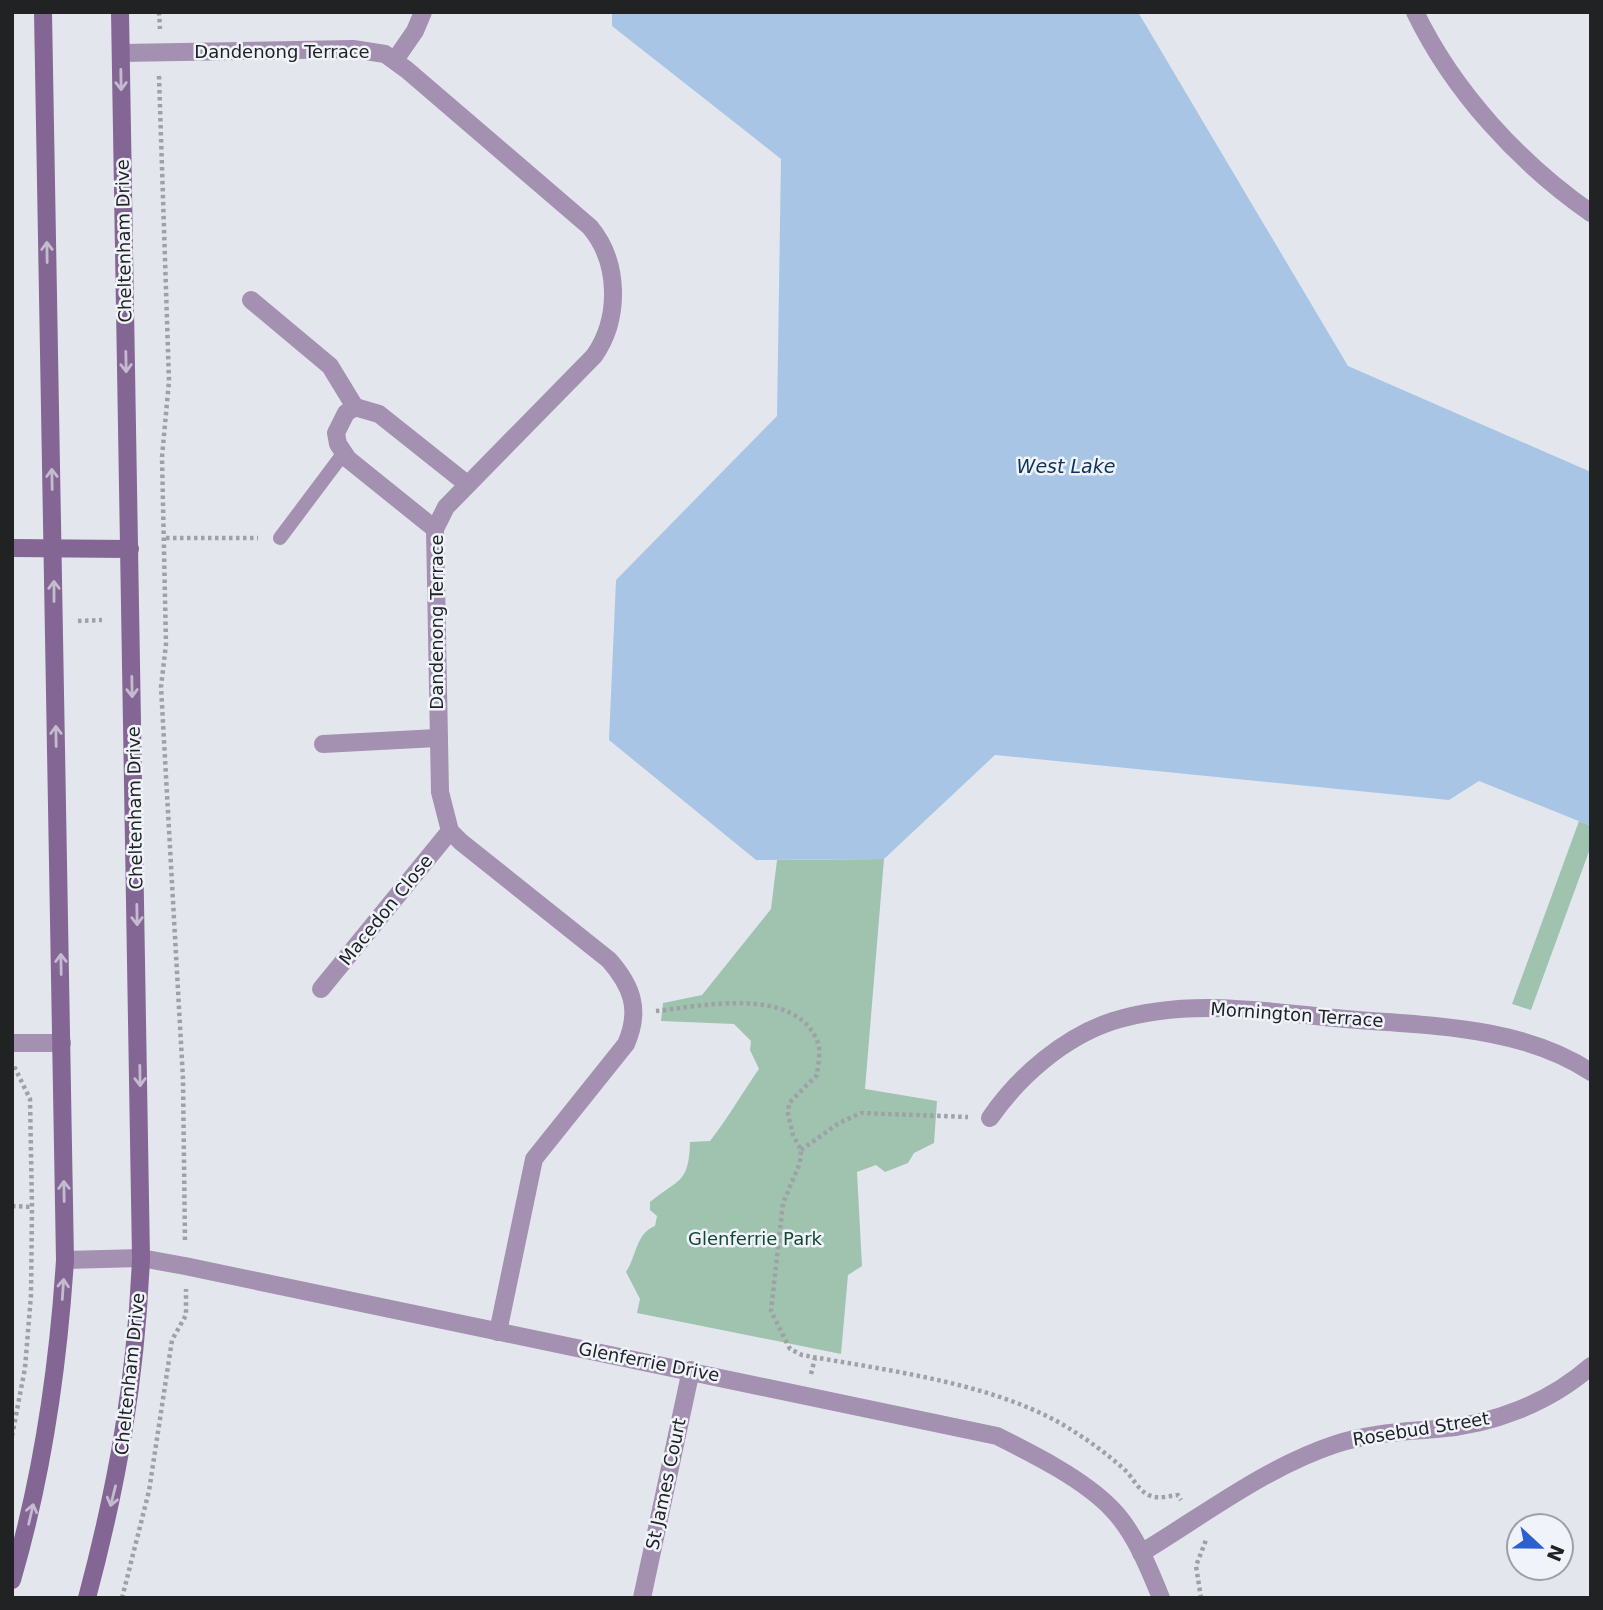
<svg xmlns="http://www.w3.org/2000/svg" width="1603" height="1610" font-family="'DejaVu Sans',sans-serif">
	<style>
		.green { fill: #a0c3b0 }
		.water { fill: #a9c5e5 }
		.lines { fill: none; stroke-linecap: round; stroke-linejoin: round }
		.path { stroke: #9ea1a5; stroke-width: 4.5; stroke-dasharray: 3.5 3.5; stroke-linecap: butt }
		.lane { stroke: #a490b0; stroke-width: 14 }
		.street { stroke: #a490b0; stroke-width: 18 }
		.secondary { stroke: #846694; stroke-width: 18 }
		.oneway { stroke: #c5bbd1 }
		.labels { text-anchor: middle; stroke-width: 5; stroke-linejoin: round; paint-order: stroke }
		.street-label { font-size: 18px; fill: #202224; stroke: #f0f4fa }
		.park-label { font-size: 18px; fill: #134731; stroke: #f0f4fa }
		.water-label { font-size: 19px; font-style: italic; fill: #0b335b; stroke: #f0f4fa }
	</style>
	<rect width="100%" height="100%" fill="#e3e7ed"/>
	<g class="green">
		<path d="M1579,821L1591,826V846L1531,1010L1512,1004Z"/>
		<path d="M884,859L865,1089L937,1101L934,1143L914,1153L908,1163L885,1172L876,1165L857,1172L862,1266L848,1275L841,1354L637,1313L640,1299L626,1272C637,1255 636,1233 655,1226L657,1216L650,1210V1202C678,1179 689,1184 690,1142L710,1141C728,1118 742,1093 759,1069L750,1050L751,1041L734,1024L661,1021L663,1003L702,995L771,909L777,860Z"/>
	</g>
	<path class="water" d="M612,12H1138L1348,366L1591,472V826L1479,781L1449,800L995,755L884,859L756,860L609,740L616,580L777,416L781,159L612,26Z"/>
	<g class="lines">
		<g class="path">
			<path d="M159,12L160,29"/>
			<path d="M159,76L169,381L162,457L166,644L161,687L183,1079L185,1242"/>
			<path d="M166,538H258"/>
			<path d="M78,621L102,620"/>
			<path d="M656,1011C702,1006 797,985 818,1043C821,1052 818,1065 817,1075L789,1103L788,1114L793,1135L801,1150L800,1163L783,1203L771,1311L790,1349L802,1355C884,1370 987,1382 1060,1423C1084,1437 1105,1452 1125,1470C1134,1479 1139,1492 1151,1496C1159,1499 1169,1496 1178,1495L1181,1500"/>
			<path d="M801,1150L839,1123L861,1113L968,1117"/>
			<path d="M12,1206L32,1207"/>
			<path d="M811,1374L815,1358"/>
			<path d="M12,1436L25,1368L31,1295L32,1207L30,1099L14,1066"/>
			<path d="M122,1598L149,1491L172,1340L186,1315V1289"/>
			<path d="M1201,1598L1196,1566L1206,1540"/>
		</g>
		<path class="lane" d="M280,538L343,454"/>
		<g class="street">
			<path d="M1415,12C1453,91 1519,163 1591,213"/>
			<path d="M121,53L353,49L385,54L407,70L590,227C620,263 620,319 594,356L446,507L435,529L440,792L450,831L461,842L609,960C632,986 641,1010 626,1044L534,1159L498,1332"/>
			<path d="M395,60L415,31L423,12"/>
			<path d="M251,300L330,366L355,407"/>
			<path d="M435,529L348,459L338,444L336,433L346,413L355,407L379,414L467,484"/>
			<path d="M323,744L437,738"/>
			<path d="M321,989L450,831"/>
			<path d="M12,1043H62"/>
			<path d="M990,1118C1019,1076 1064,1037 1113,1021C1189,997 1268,1012 1345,1019C1426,1026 1520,1025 1591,1072"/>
			<path d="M65,1260L141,1258L185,1266L997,1436C1033,1454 1083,1479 1111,1508C1134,1531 1149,1568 1161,1598"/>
			<path d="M1141,1553C1204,1515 1266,1467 1336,1444C1369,1433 1402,1432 1436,1429C1492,1425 1549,1403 1591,1366"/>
			<path d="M642,1598L691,1370"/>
		</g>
		<g class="secondary">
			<path d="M12,548L130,549"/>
			<path d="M12,1580C43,1474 58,1369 65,1260L43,12"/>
			<path d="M87,1598C118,1482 136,1378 141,1258L120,12"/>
		</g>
	</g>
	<defs><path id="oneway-shaft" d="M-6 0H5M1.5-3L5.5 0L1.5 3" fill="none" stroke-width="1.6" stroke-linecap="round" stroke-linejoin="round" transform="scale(1.75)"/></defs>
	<g class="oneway">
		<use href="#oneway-shaft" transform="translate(121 80) rotate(89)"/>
		<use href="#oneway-shaft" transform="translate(47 252) rotate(-91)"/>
		<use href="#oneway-shaft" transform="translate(126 362) rotate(89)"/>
		<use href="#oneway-shaft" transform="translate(52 479) rotate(-91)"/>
		<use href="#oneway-shaft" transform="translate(54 591) rotate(-90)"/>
		<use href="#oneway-shaft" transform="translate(132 687) rotate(89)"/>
		<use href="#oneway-shaft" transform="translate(56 736) rotate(-91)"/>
		<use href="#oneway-shaft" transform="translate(137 915) rotate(89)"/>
		<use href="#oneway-shaft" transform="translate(61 964) rotate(-91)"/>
		<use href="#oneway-shaft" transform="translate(140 1076) rotate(89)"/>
		<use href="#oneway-shaft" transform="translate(64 1191) rotate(-91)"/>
		<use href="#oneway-shaft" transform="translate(63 1289) rotate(-86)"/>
		<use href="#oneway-shaft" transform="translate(113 1496) rotate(104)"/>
		<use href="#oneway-shaft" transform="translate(31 1514) rotate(-77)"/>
	</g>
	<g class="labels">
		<g class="street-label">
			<text x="282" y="58">Dandenong Terrace</text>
			<text transform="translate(124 241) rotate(-91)" y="6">Cheltenham Drive</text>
			<text transform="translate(437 622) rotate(-90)" y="6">Dandenong Terrace</text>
			<text transform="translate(135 808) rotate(-91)" y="6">Cheltenham Drive</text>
			<text transform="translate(386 910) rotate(-51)" y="6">Macedon Close</text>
			<text transform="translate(1297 1015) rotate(4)" y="6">Mornington Terrace</text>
			<text transform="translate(649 1362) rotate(11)" y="6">Glenferrie Drive</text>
			<text transform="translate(130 1374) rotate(-84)" y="6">Cheltenham Drive</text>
			<text transform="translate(1421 1429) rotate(-9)" y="6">Rosebud Street</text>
			<text transform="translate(666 1484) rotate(-78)" y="6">St James Court</text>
		</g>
		<g class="park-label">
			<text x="755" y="1245">Glenferrie Park</text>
		</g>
		<g class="water-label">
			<text x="1066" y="473">West Lake</text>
		</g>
	</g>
	<rect width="1603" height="1610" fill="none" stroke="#202224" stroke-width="28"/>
	<g transform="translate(1540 1547) rotate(112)"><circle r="33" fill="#f0f4fa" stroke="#9da0a4" stroke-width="2"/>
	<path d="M0-5L12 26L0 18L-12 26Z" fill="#2d60cf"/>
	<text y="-10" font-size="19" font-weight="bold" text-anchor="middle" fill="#202224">N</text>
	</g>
</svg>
